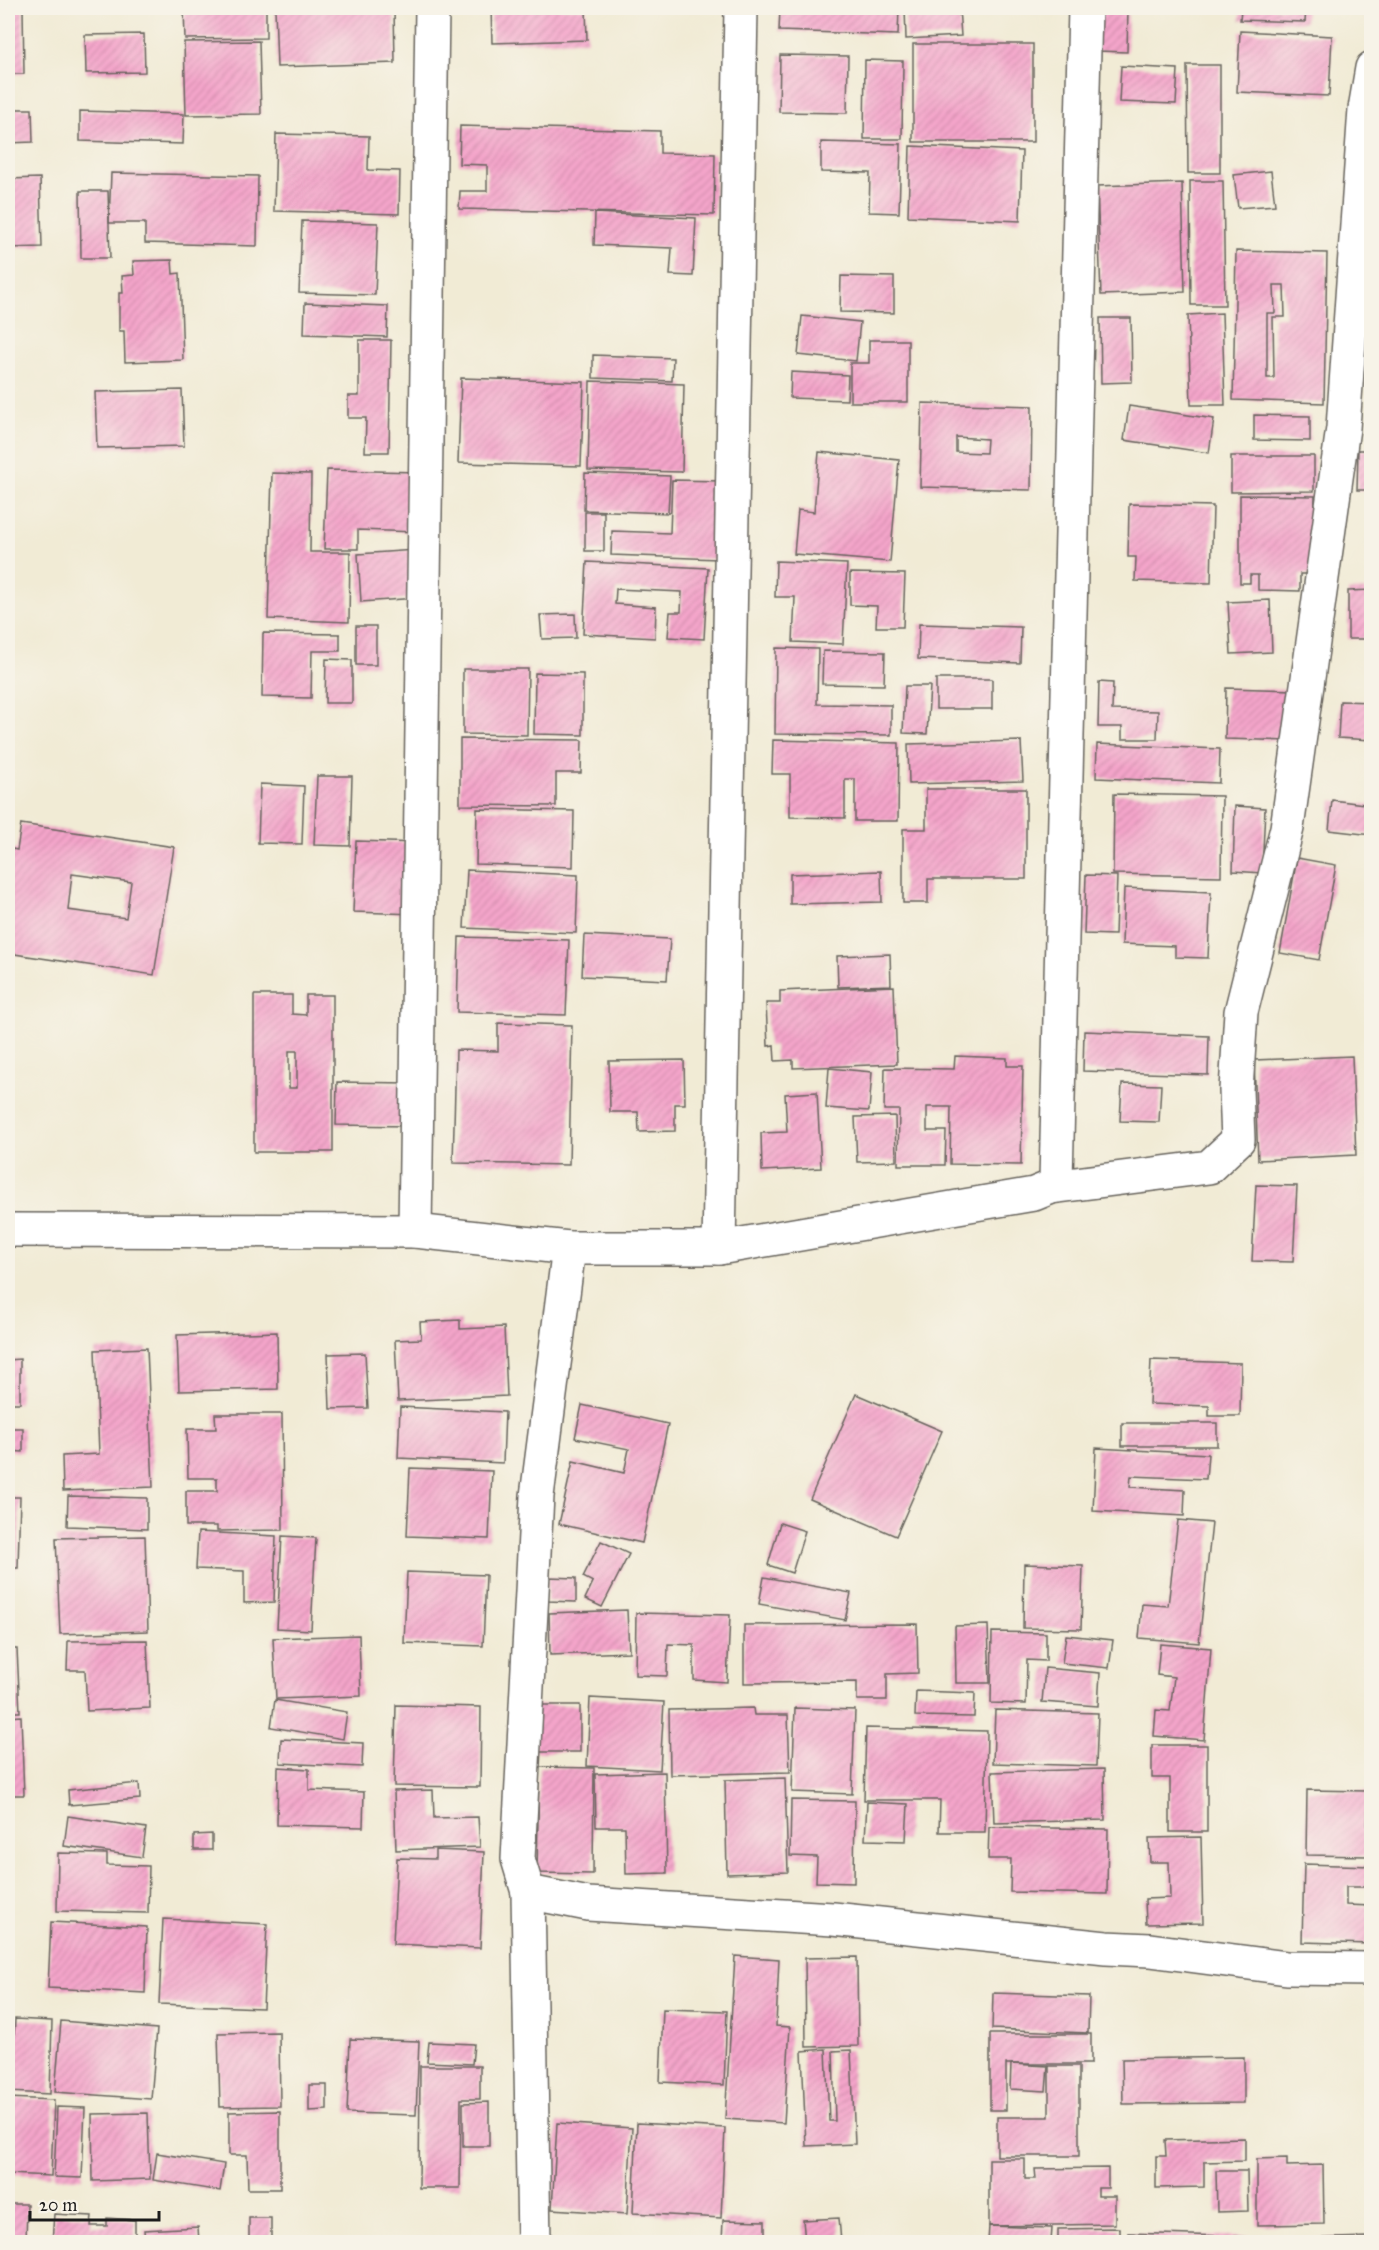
<svg xmlns="http://www.w3.org/2000/svg" width="1379" height="2250" font-family="'IM FELL Great Primer',serif">
	<style>
		.building { fill: url(#building-hatch); fill-rule: evenodd }
		.lines { fill: none; stroke-linecap: round; stroke-linejoin: round }
		.street-casing { stroke: #67645d; stroke-width: 36 }
		.street { stroke: #fff; stroke-width: 33 }
	</style>
	<defs>
		<pattern id="building-hatch" width="6" height="6" patternUnits="userSpaceOnUse" patternTransform="scale(1.5)"><rect width="6" height="6" fill="#f4a5ca"/><path d="M-1 1l2-2M0 6l6-6M5 7l2-2" fill="none" stroke="#d18dad"/></pattern>
	</defs>
	<rect width="100%" height="100%" fill="#f7f3e8"/>
	<filter id="ink" filterUnits="userSpaceOnUse"><feTurbulence type="fractalNoise" baseFrequency=".0167" numOctaves="2"/><feDisplacementMap in="SourceGraphic" scale="12" xChannelSelector="R" yChannelSelector="G"/><feConvolveMatrix kernelMatrix="1 2 1 2 8 2 1 2 1" color-interpolation-filters="sRGB"/></filter>
	<filter id="wash" filterUnits="userSpaceOnUse"><feTurbulence type="fractalNoise" baseFrequency=".008" numOctaves="4" result="noise"/><feDisplacementMap in="SourceGraphic" scale="24" xChannelSelector="R" yChannelSelector="G"/><feGaussianBlur stdDeviation="1.35" result="paint"/><feColorMatrix in="noise" values="0 0 0 0 0 0 0 0 0 0 0 0 0 0 0 0 0 1.4 0 .05"/><feComposite in="paint" operator="in"/></filter>
	<g filter="url(#wash)">
		<rect width="100%" height="100%" fill="#f1ebd5"/>
		<g id="blocks">
			<g class="building">
				<path d="M8,8H23L24,74H8Z"/>
				<path d="M184,8H266V38L185,39Z"/>
				<path d="M275,8H394L395,63L277,67Z"/>
				<path d="M491,8H586L587,40L492,43Z"/>
				<path d="M780,8H899L898,35L779,31Z"/>
				<path d="M905,8H959L961,36L906,39Z"/>
				<path d="M1097,8H1128L1127,52L1097,51Z"/>
				<path d="M1241,8H1306L1305,22L1240,20Z"/>
				<path d="M1240,31L1332,36L1329,96L1237,92Z"/>
				<path d="M144,34L145,72L86,73L85,35Z"/>
				<path d="M259,41L261,114L186,115L184,42Z"/>
				<rect x="913" y="44" width="120" height="98"/>
				<path d="M780,55L848,56L847,113L779,112Z"/>
				<path d="M865,60L903,61L902,139H864Z"/>
				<path d="M1187,65H1220V173H1188Z"/>
				<path d="M1121,66L1178,69L1176,104L1119,102Z"/>
				<path d="M8,109H32L33,142L8,143Z"/>
				<path d="M80,111L184,114L183,144L80,141Z"/>
				<path d="M460,126L660,131V153L715,154L714,215L459,209L460,191H487V165L459,164Z"/>
				<path d="M276,134L369,136L368,170L400,171L399,214L274,211Z"/>
				<path d="M821,142L901,144L899,213L869,212L870,173L821,172Z"/>
				<path d="M910,146L1022,151L1020,221L908,216Z"/>
				<path d="M1271,171L1275,205L1238,208L1234,175Z"/>
				<path d="M111,173L258,176L257,246L145,243V223H109Z"/>
				<path d="M40,178L42,247L8,248V179Z"/>
				<path d="M1190,181H1223L1225,305H1191Z"/>
				<path d="M1182,183L1185,292L1101,295L1097,186Z"/>
				<path d="M80,191H108L110,258H81Z"/>
				<path d="M595,213L696,218L693,276L670,275L672,248L594,245Z"/>
				<path d="M302,221L378,223L375,295L299,293Z"/>
				<path d="M1236,251L1327,253L1324,403L1233,400ZM1274,285H1284L1285,317H1273L1274,378H1267V313H1275Z"/>
				<path d="M172,260L173,274L180,273L183,360L125,362L124,331H119V293H123L122,276L134,275L133,261Z"/>
				<path d="M1367,261H1372V376L1365,375Z"/>
				<path d="M841,276L894,277V313L840,312Z"/>
				<path d="M305,303L388,306L387,337L304,334Z"/>
				<path d="M1222,313L1225,405H1191L1188,315Z"/>
				<path d="M802,316L860,322L856,361L798,355Z"/>
				<path d="M1100,318H1131L1132,382L1101,383Z"/>
				<path d="M359,340H391L389,452H365L366,418H348V396H359Z"/>
				<path d="M869,340H908V402H850V363H869Z"/>
				<path d="M593,355L673,358L672,381L593,378Z"/>
				<path d="M791,372L848,375L847,400L790,398Z"/>
				<path d="M461,378L584,382L581,466L458,463Z"/>
				<path d="M590,381L684,384L682,472L588,470Z"/>
				<path d="M182,390L184,446L97,448L95,392Z"/>
				<path d="M922,403L1032,406L1031,490L920,487ZM956,437L987,439L986,453L956,452Z"/>
				<path d="M1129,406L1214,419L1209,453L1124,440Z"/>
				<path d="M1254,415L1310,416V441L1254,440Z"/>
				<path d="M1358,450H1372V490H1357Z"/>
				<path d="M819,452L899,460L890,562L794,554L798,510L814,512Z"/>
				<path d="M1231,456H1314V491L1231,492Z"/>
				<path d="M327,470L419,472L417,532L358,530V549H324Z"/>
				<path d="M272,473L311,474L310,552H350L349,622L268,619Z"/>
				<path d="M585,473L670,476L668,513L584,510Z"/>
				<path d="M672,480L721,481L718,559L611,555L612,531L670,533Z"/>
				<path d="M1240,495L1315,496L1314,574H1300V591L1258,590V575H1250V583H1240Z"/>
				<path d="M1129,504L1213,506L1211,583L1135,581L1136,557H1128Z"/>
				<rect x="585" y="512" width="19" height="39"/>
				<path d="M415,550L417,598L361,602L358,554Z"/>
				<path d="M776,561L847,564L843,644L793,642L795,597H775Z"/>
				<path d="M587,562L708,568L704,639L668,637L670,612H681L682,592L616,589L615,604L656,607L655,638L583,634Z"/>
				<path d="M850,573L905,574L903,627H876L877,606L850,605Z"/>
				<path d="M1372,590V639H1348V591Z"/>
				<path d="M1270,600L1272,652L1231,654L1228,602Z"/>
				<path d="M575,614L576,638L542,639L540,615Z"/>
				<path d="M919,624L1021,627L1020,663L918,659Z"/>
				<rect x="356" y="626" width="20" height="39"/>
				<path d="M263,633L340,634V651H312L311,698L262,697Z"/>
				<path d="M776,648L818,649L817,704L891,705V735L775,734Z"/>
				<path d="M823,651L885,652L884,685L822,684Z"/>
				<path d="M326,659L352,660V703H325Z"/>
				<path d="M463,669H528L527,735L463,734Z"/>
				<path d="M535,673L583,674V735L534,734Z"/>
				<rect x="936" y="679" width="56" height="30"/>
				<path d="M1099,682L1113,683L1112,710L1158,711L1157,739H1122V727H1098Z"/>
				<path d="M905,686H930L927,734L903,733Z"/>
				<path d="M1226,688L1293,690L1292,741L1225,739Z"/>
				<path d="M1340,701L1372,702V740L1338,738Z"/>
				<path d="M460,739L582,740L581,773H556V806L460,805Z"/>
				<path d="M773,740L899,743L898,821H855V779H845V818L790,817V774H772Z"/>
				<path d="M1021,741L1023,781L909,784L908,744Z"/>
				<path d="M1097,744L1220,749L1219,783L1096,778Z"/>
				<path d="M317,776H352L350,846L314,845Z"/>
				<path d="M260,784L304,786L302,844L258,843Z"/>
				<path d="M926,789H1026V879H928V903H903V829H926Z"/>
				<path d="M1114,794L1222,796L1221,876L1113,874Z"/>
				<path d="M1332,800L1372,805V835L1329,830Z"/>
				<path d="M1235,806L1265,808L1262,873L1233,871Z"/>
				<path d="M477,809L574,811L573,867L476,864Z"/>
				<path d="M21,824L174,847L154,975L8,953V848L17,850ZM72,874L131,882L126,918L68,910Z"/>
				<path d="M356,841L419,843L417,914L353,912Z"/>
				<path d="M1297,858L1336,865L1319,960L1280,953Z"/>
				<path d="M467,870L578,875L576,933L464,928Z"/>
				<path d="M881,871L882,902L790,904V874Z"/>
				<path d="M1086,875L1117,876L1115,935L1084,934Z"/>
				<path d="M1124,888L1211,892L1208,958L1175,957V946L1122,944Z"/>
				<path d="M584,935L670,939L667,980L582,976Z"/>
				<path d="M459,937L569,940L566,1015L457,1012Z"/>
				<path d="M890,954L891,985L838,987L837,956Z"/>
				<path d="M894,986L897,1064L793,1068V1060L775,1061L774,1045L768,1046L766,1003H780V991Z"/>
				<path d="M254,995H292V1014L306,1015V995H333V1152H254ZM289,1051H297V1088H289Z"/>
				<path d="M498,1023L572,1025L569,1165L453,1163L456,1050L498,1051Z"/>
				<path d="M1084,1031L1209,1036L1208,1075L1083,1071Z"/>
				<path d="M955,1056L1007,1058V1066H1023L1021,1165L950,1164L951,1107H927V1131H946L945,1165H898L899,1110H884L885,1068L954,1069Z"/>
				<path d="M1352,1056L1356,1155L1258,1160L1254,1060Z"/>
				<path d="M684,1060L685,1104H675V1131L639,1132L638,1112H610L609,1061Z"/>
				<path d="M829,1068L872,1072L869,1111L826,1108Z"/>
				<path d="M337,1082L410,1083L409,1126L336,1125Z"/>
				<path d="M1122,1084L1161,1085L1159,1122L1120,1121Z"/>
				<path d="M817,1092L821,1168L762,1171L761,1133L787,1132L785,1094Z"/>
				<path d="M895,1116L896,1161L857,1162L855,1117Z"/>
				<path d="M1256,1185L1297,1186L1293,1262L1252,1261Z"/>
				<path d="M460,1320V1329L504,1327L507,1396L398,1401L395,1340L421,1339L420,1322Z"/>
				<path d="M277,1332L278,1389L179,1391L177,1335Z"/>
				<path d="M147,1348L153,1487L63,1491L62,1456L99,1454L95,1350Z"/>
				<path d="M365,1353L368,1408L330,1409L328,1354Z"/>
				<path d="M20,1359V1403H8V1360Z"/>
				<path d="M1151,1360L1241,1363L1240,1416H1209V1406L1149,1404Z"/>
				<path d="M856,1394L942,1431L896,1536L810,1499Z"/>
				<path d="M582,1405L668,1424L642,1543L559,1524L573,1461L624,1473L629,1449L575,1438Z"/>
				<path d="M400,1407L505,1412L503,1463L398,1458Z"/>
				<path d="M215,1414H282L283,1530L217,1531V1526H186V1491H217V1478H188L187,1429H216Z"/>
				<rect x="1122" y="1423" width="95" height="23"/>
				<path d="M10,1428H23V1452L10,1451Z"/>
				<path d="M1096,1448L1208,1454L1206,1479L1131,1476L1130,1487L1185,1490L1184,1516L1093,1511Z"/>
				<path d="M410,1468L492,1471L489,1539L407,1536Z"/>
				<path d="M68,1496L147,1498V1529L67,1526Z"/>
				<path d="M8,1497H20L18,1568H8Z"/>
				<path d="M1178,1520L1212,1523L1199,1643L1139,1638L1142,1604L1168,1606Z"/>
				<path d="M780,1523L805,1531L792,1573L768,1565Z"/>
				<path d="M198,1532L276,1536L274,1602L244,1603V1571L196,1569Z"/>
				<path d="M145,1536L148,1631L60,1634L56,1538Z"/>
				<path d="M282,1536L316,1538L311,1630L277,1628Z"/>
				<path d="M601,1541L629,1554L602,1607L585,1599L593,1582L583,1577Z"/>
				<path d="M1024,1564L1083,1566L1081,1629L1023,1628Z"/>
				<path d="M8,1572H10L13,1644H8Z"/>
				<path d="M407,1572L486,1575L483,1646L404,1643Z"/>
				<path d="M548,1577L576,1578V1602L547,1601Z"/>
				<path d="M764,1577L851,1593L845,1620L759,1604Z"/>
				<path d="M627,1610L629,1652L550,1655L549,1613Z"/>
				<path d="M636,1613L730,1615L727,1682L694,1680V1645L668,1644L667,1676L635,1675Z"/>
				<path d="M917,1624L918,1673L887,1674V1700H857V1682L744,1683V1625Z"/>
				<path d="M988,1625L990,1683H956L955,1626Z"/>
				<path d="M992,1632L1046,1633V1661L1027,1660L1026,1704L991,1703Z"/>
				<path d="M359,1635L361,1696L276,1699L273,1638Z"/>
				<path d="M1066,1635L1113,1640L1109,1668L1062,1663Z"/>
				<path d="M147,1640L150,1708L87,1711L85,1670H67L68,1641Z"/>
				<path d="M1160,1644L1211,1648L1204,1740L1154,1736L1156,1710L1170,1711L1174,1677L1157,1675Z"/>
				<path d="M8,1649H17L20,1712H8Z"/>
				<path d="M1045,1668L1100,1673L1098,1706L1042,1702Z"/>
				<path d="M916,1691L975,1693L974,1717L915,1716Z"/>
				<path d="M590,1698L664,1702L660,1770L587,1766Z"/>
				<path d="M275,1700L347,1712L343,1739L271,1727Z"/>
				<path d="M396,1705L481,1707L480,1787L394,1786Z"/>
				<rect x="535" y="1705" width="45" height="47"/>
				<path d="M753,1708L754,1715H788L790,1772L670,1775L669,1710Z"/>
				<path d="M795,1708L855,1710L852,1794L792,1792Z"/>
				<path d="M995,1710L1098,1713L1096,1766L993,1763Z"/>
				<path d="M21,1716L24,1795H8V1717Z"/>
				<path d="M866,1728L987,1731L985,1832H939L940,1800H864Z"/>
				<path d="M281,1739L363,1743L362,1767L280,1763Z"/>
				<path d="M1152,1745H1207V1832H1170V1778H1152Z"/>
				<path d="M278,1767L309,1769V1790L364,1792L363,1827L277,1825Z"/>
				<path d="M539,1767L594,1768L593,1874L537,1873Z"/>
				<path d="M1104,1769L1105,1820L994,1823L992,1772Z"/>
				<path d="M665,1772L667,1873L626,1874L625,1827H596L595,1774Z"/>
				<path d="M785,1778L788,1872L727,1874L725,1780Z"/>
				<path d="M139,1783L140,1799L69,1805L68,1790Z"/>
				<path d="M433,1790L434,1818L478,1817L480,1847L396,1850L394,1791Z"/>
				<path d="M1307,1790L1368,1791L1367,1856L1306,1855Z"/>
				<path d="M791,1800L855,1801L854,1883L816,1882L817,1857L790,1856Z"/>
				<path d="M867,1802L908,1804L906,1841L865,1840Z"/>
				<path d="M68,1816L146,1828L142,1857L64,1846Z"/>
				<path d="M989,1827L1108,1829L1107,1894L1010,1892L1011,1859H988Z"/>
				<path d="M212,1834V1850H194V1835Z"/>
				<path d="M1201,1837L1203,1923L1146,1924L1145,1899L1170,1898L1169,1862H1150L1149,1838Z"/>
				<path d="M435,1850L484,1852L480,1948L393,1944L397,1858L435,1859Z"/>
				<path d="M58,1853L107,1854V1865L149,1866L148,1913L57,1911Z"/>
				<path d="M1304,1864L1372,1866L1371,1887H1346V1905L1372,1906L1370,1944L1302,1942Z"/>
				<path d="M163,1919L267,1924L263,2008L159,2004Z"/>
				<path d="M51,1922L147,1927L145,1993L48,1988Z"/>
				<path d="M735,1956L779,1959L776,2026L790,2027L784,2123L725,2119Z"/>
				<path d="M857,1957L858,2046L806,2047L805,1958Z"/>
				<path d="M993,1993L1089,1996L1088,2033L992,2029Z"/>
				<path d="M663,2009L727,2011L724,2085L660,2082Z"/>
				<path d="M15,2019L52,2021L50,2094L8,2092V2057H13Z"/>
				<path d="M61,2021L157,2029L151,2099L55,2092Z"/>
				<path d="M279,2032L280,2106L220,2107L218,2033Z"/>
				<path d="M990,2034H1091V2064H1006V2110H990Z"/>
				<path d="M350,2039L419,2041L416,2115L347,2113Z"/>
				<path d="M429,2042L474,2044L472,2064L427,2062Z"/>
				<path d="M826,2049L829,2121H835L833,2051L851,2050L855,2144L806,2146L802,2051Z"/>
				<path d="M1244,2057V2103L1123,2104L1122,2059Z"/>
				<path d="M1011,2064L1048,2066L1046,2091L1010,2089Z"/>
				<path d="M420,2066H480V2099H461L460,2188H419Z"/>
				<path d="M1049,2066H1079V2156H997V2117H1049Z"/>
				<path d="M309,2085H327V2110L309,2111Z"/>
				<path d="M8,2098L54,2100L51,2176L8,2174Z"/>
				<path d="M489,2102V2146H463V2103Z"/>
				<path d="M57,2107L85,2108L82,2178L54,2177Z"/>
				<path d="M280,2111V2189H248L247,2155H229V2112Z"/>
				<path d="M148,2113L150,2179L93,2181L92,2114Z"/>
				<path d="M557,2123L632,2128L627,2214L552,2209Z"/>
				<path d="M637,2123L725,2128L721,2218L633,2213Z"/>
				<path d="M1245,2138V2161L1204,2162V2187L1156,2188V2156H1166L1165,2140Z"/>
				<path d="M157,2153L224,2164L220,2191L153,2180Z"/>
				<path d="M1287,2158V2166L1323,2165L1324,2224L1257,2225V2159Z"/>
				<path d="M989,2159H1025V2179H1036L1035,2169L1108,2168V2188H1098V2196H1115V2224L989,2226Z"/>
				<path d="M1216,2171H1247L1248,2211L1217,2212Z"/>
				<path d="M8,2204H27L26,2242H8Z"/>
				<path d="M54,2214L92,2216L91,2226H107V2218L135,2220V2242H52Z"/>
				<rect x="249" y="2218" width="22" height="22"/>
				<path d="M839,2218L841,2242H805L803,2220Z"/>
				<path d="M723,2220L765,2221V2242H722Z"/>
				<path d="M989,2226L1052,2228L1051,2242H988Z"/>
				<path d="M198,2227L199,2242H145L144,2230Z"/>
				<path d="M1120,2228V2242H1058V2229Z"/>
				<path d="M1128,2233L1253,2237V2242H1128Z"/>
				<path d="M1369,2237V2242H1263V2240Z"/>
			</g>
		</g>
	</g>
	<g filter="url(#ink)">
		<use href="#blocks" fill-opacity="0" stroke="#67645d" stroke-width="1.5"/>
		<g class="lines">
			<defs>
				<g id="street">
					<path d="M1051,1187L1056,1180L1085,8"/>
					<path d="M8,1230L415,1231L569,1248H719L1034,1194L1051,1187L1209,1167L1238,1140L1236,1090L1241,1012L1287,828L1343,428L1365,109L1372,68"/>
					<path d="M415,1231L432,8"/>
					<path d="M719,1248L741,8"/>
					<path d="M528,1892L588,1904L833,1919L1106,1948L1150,1950L1287,1968L1372,1969"/>
					<path d="M534,2242L528,1892L518,1859L537,1496L569,1248"/>
				</g>
			</defs>
			<use href="#street" class="street-casing"/>
			<use href="#street" class="street"/>
		</g>
	</g>
	<rect width="1379" height="2250" fill="none" stroke="#f7f3e8" stroke-width="30"/>
	<path d="M30 2211v9h129v-9" fill="none" stroke="#1c1c1c" stroke-width="3"/>
	<text x="39" y="2211" font-size="18" fill="#1c1c1c" stroke="#f7f3e8" stroke-width="4.5" paint-order="stroke">20 m</text>
</svg>
